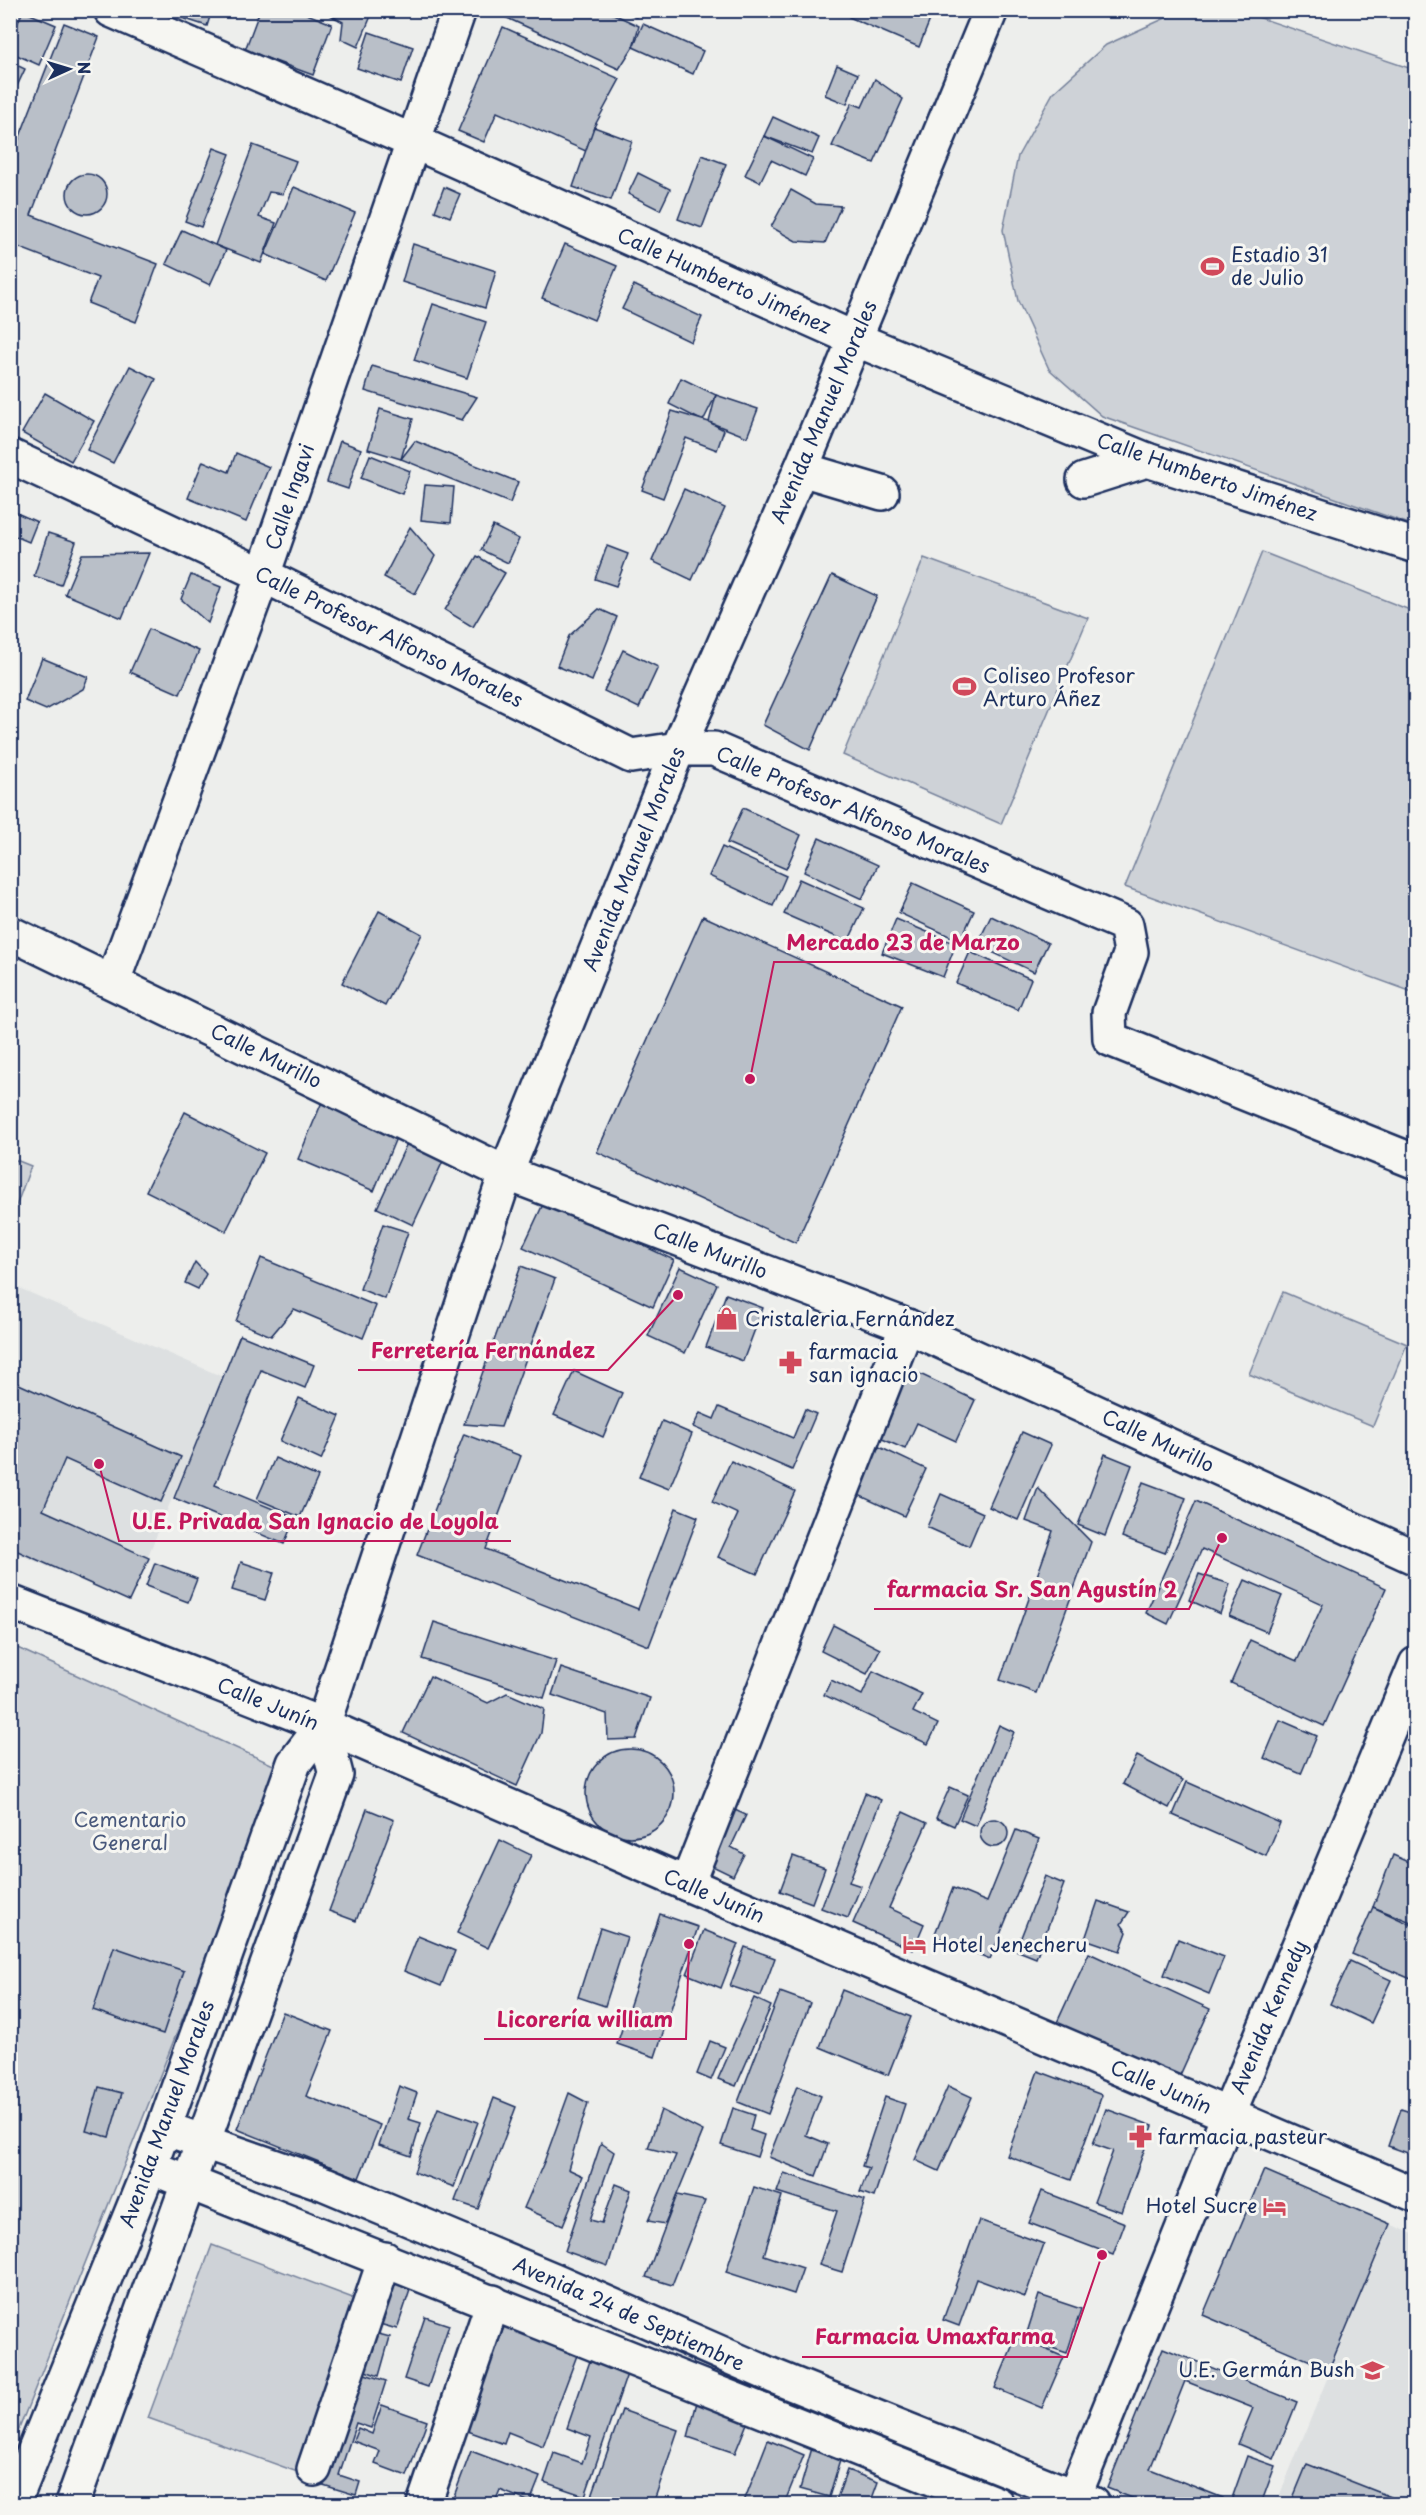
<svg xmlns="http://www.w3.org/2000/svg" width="1426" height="2515" font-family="'Playpen Sans',sans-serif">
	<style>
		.built { fill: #dde0e1 }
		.green { fill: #ced2d7; stroke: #74809a; stroke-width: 1.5 }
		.building { fill: #b9bfc8; stroke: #1b2f5e; stroke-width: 1.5 }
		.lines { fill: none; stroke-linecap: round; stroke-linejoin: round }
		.minor-casing { stroke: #1b2f5e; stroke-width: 38 }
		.major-casing { stroke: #1b2f5e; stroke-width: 38 }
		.minor { stroke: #f6f6f2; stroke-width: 33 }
		.major { stroke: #f6f6f2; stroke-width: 33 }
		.labels { text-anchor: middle; stroke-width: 6; stroke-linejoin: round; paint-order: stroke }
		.poi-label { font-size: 20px; fill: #1b2f5e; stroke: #f6f6f2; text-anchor: start }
		.street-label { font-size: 20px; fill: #1b2f5e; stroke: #f6f6f2 }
		.park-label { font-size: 20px; fill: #48587c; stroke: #f6f6f2 }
		.leader { fill: none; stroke: #c2185b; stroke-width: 2 }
		.callout-dot { fill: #c2185b; stroke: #f6f6f2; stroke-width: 2 }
		.callout-label { font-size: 21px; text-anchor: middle; font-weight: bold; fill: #c2185b; stroke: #f6f6f2; stroke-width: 6; stroke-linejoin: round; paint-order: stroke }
	</style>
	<rect width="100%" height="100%" fill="#edeeec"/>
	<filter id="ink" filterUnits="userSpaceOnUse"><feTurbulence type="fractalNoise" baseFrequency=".0167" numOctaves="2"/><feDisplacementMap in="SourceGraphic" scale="12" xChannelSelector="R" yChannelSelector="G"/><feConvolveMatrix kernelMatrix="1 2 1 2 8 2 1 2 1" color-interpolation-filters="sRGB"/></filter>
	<g filter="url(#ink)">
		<g class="built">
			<path d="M10,1284L223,1377L129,1601L11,1551Z"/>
			<path d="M1390,2224L1415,2235V2504H1276Z"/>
		</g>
		<g class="green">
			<path d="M1240,11L1415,70V526L1102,416L1049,369L1018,301L1003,230L1018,156L1053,93L1106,45L1172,15Z"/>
			<path d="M1262,552L1415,612V993L1125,887Z"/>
			<path d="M924,558L1088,618L1001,824L843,755Z"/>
			<path d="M11,1158L31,1166L11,1220Z"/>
			<path d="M1283,1292L1407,1344L1373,1426L1249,1374Z"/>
			<path d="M11,1645L282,1769L11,2449Z"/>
			<path d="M212,2245L366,2303L303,2474L148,2418Z"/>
		</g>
		<g class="building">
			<path d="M10,10H21L10,33Z"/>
			<path d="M181,10H212L207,26L179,17Z"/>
			<path d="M260,10H297L332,24L313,75L245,50Z"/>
			<path d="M321,10H346L345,13L371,16L358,47L341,39L343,22Z"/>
			<path d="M508,10H605L639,26L633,47L619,69L505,17Z"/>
			<path d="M618,10H638L636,17Z"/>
			<path d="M852,10H934L919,47L849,17Z"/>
			<path d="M23,11L56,25L39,65L10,52V40Z"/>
			<path d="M64,23L99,37L31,215L158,264L136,322L88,303L98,278L10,244V162Z"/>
			<path d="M643,24L703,51L693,74L633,47Z"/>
			<path d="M503,27L620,79L594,127L588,152L497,112L484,142L458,131Z"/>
			<path d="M369,32L413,47L401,83L357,68Z"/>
			<path d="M10,62L25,69L10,101Z"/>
			<path d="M837,65L858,74L847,104L825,95Z"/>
			<path d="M875,79L903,99L874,163L832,146L852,103L862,107Z"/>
			<path d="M773,117L819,138L812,154L764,136Z"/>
			<path d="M594,127L632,141L611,200L573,187Z"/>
			<path d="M764,136L813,159L805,176L771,160L760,182L745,175Z"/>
			<path d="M253,145L296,161L283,194L269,192L259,217L276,223L261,263L215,245Z"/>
			<path d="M214,148L230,154L201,227L185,221Z"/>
			<path d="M702,155L726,164L702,228L678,219Z"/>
			<path d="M638,173L670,189L660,210L628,194Z"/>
			<circle cx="87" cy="194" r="20"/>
			<path d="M294,187L355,213L326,281L265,254Z"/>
			<path d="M444,187L460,194L450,217L435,211Z"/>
			<path d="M791,190L816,204L841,206L825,243L796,241L771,227Z"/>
			<path d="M182,230L226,250L210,285L166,264Z"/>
			<path d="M413,244L496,271L485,308L402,282Z"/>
			<path d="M565,244L617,266L594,320L542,298Z"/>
			<path d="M634,285L702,317L691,342L622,309Z"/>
			<path d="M433,304L486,322L467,378L414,360Z"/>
			<path d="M130,366L156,379L113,463L87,450Z"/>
			<path d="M372,366L477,397L462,420L365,391Z"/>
			<path d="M681,378L716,395L703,421L669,404Z"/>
			<path d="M45,393L94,421L71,461L22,433Z"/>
			<path d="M716,395L758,409L747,437L709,422Z"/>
			<path d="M380,409L413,419L401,459L368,449Z"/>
			<path d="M672,411L709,422L724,430L717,450L686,438L663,498L642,490Z"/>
			<path d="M340,441L361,449L348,489L327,482Z"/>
			<path d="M415,441L518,482L510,503L401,459Z"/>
			<path d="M236,453L269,467L246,522L188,498L203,461L229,472Z"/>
			<path d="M370,455L410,471L402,494L361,478Z"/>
			<path d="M425,485L454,487L451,523L421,520Z"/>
			<path d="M684,489L725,508L692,580L652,561Z"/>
			<path d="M10,510L37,522L29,542L10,534Z"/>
			<path d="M493,526L519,539L508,563L481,550Z"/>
			<path d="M410,527L435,556L415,594L384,577Z"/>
			<path d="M48,533L76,542L61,585L34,576Z"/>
			<path d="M607,546L628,554L616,586L595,579Z"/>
			<path d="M149,553L122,618L65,594L82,554Z"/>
			<path d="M477,556L505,573L473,627L445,610Z"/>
			<path d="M191,575L221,587L208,623L181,599Z"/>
			<path d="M832,575L877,596L810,750L763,725Z"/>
			<path d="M599,609L617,617L592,681L557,666L569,636Z"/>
			<path d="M149,629L199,651L180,694L130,672Z"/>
			<path d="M623,650L658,667L639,708L604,691Z"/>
			<path d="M42,658L88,677L83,689L46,710L25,701Z"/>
			<path d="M743,808L801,835L786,869L727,843Z"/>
			<path d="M819,838L878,865L862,899L804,872Z"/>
			<path d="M722,847L786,876L773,906L709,876Z"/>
			<path d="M799,879L864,908L848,942L784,914Z"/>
			<path d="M913,883L974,911L960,941L899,913Z"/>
			<path d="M379,911L422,934L385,1006L342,983Z"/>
			<path d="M703,916L902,1006L796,1243L597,1152Z"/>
			<path d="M991,916L1048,943L1034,972L977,945Z"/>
			<path d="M896,919L956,944L943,977L882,953Z"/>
			<path d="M970,952L1031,979L1018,1010L956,983Z"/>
			<path d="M322,1102L398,1133L374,1191L298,1159Z"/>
			<path d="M185,1112L265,1153L226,1231L146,1191Z"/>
			<path d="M408,1141L444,1159L413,1225L377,1208Z"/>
			<path d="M545,1200L674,1260L653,1307L523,1247Z"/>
			<path d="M383,1224L408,1232L385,1299L360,1289Z"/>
			<path d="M261,1258L376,1306L363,1338L294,1309L271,1336L236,1321Z"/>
			<path d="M195,1262L206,1274L198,1289L185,1283Z"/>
			<path d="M521,1266L555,1279L501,1427L464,1424Z"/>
			<path d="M680,1267L717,1284L685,1353L648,1336Z"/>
			<path d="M726,1294L763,1308L743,1361L706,1347Z"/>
			<path d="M240,1335L314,1365L305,1388L261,1370L215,1485L295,1518L284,1544L174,1498Z"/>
			<path d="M903,1366L975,1400L956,1441L917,1423L905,1449L871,1434Z"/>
			<path d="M574,1371L622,1393L603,1437L554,1415Z"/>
			<path d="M10,1380L181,1457L161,1502L65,1459L43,1510L149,1558L129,1601L11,1548L10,1550Z"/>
			<path d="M299,1398L340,1416L321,1460L280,1441Z"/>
			<path d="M719,1407L793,1438L805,1409L816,1414L792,1470L693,1427L700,1413L714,1419Z"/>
			<path d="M662,1421L692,1434L669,1489L639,1477Z"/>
			<path d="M1022,1432L1051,1445L1018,1520L989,1507Z"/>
			<path d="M464,1434L521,1456L486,1549L638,1609L676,1508L698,1517L649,1646L417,1555Z"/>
			<path d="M873,1444L926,1469L904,1516L852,1492Z"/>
			<path d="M1105,1454L1132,1465L1105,1536L1078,1525Z"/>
			<path d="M275,1458L318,1477L300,1517L257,1499Z"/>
			<path d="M731,1461L795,1491L757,1574L718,1557L738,1514L712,1502Z"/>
			<path d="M1143,1482L1186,1498L1165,1553L1122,1537Z"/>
			<path d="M1038,1488L1091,1542L1036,1693L1000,1680L1053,1531L1026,1521Z"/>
			<path d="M941,1494L983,1513L969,1546L927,1527Z"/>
			<path d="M1196,1501L1386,1588L1324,1726L1231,1683L1250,1640L1297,1661L1323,1604L1202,1549L1168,1624L1146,1613Z"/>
			<path d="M241,1562L274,1573L265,1600L232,1590Z"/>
			<path d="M155,1563L197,1579L188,1602L146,1586Z"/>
			<path d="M1199,1574L1230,1584L1220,1614L1189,1600Z"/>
			<path d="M1245,1580L1282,1596L1267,1632L1229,1616Z"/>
			<path d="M434,1622L556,1661L544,1698L422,1659Z"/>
			<path d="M833,1625L880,1649L867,1674L821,1651Z"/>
			<path d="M561,1668L650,1698L636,1739L608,1740L607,1714L552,1695Z"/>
			<path d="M873,1671L922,1694L913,1712L938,1724L928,1744L824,1695L831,1680L862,1695Z"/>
			<path d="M430,1676L488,1703L507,1693L544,1709L541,1733L517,1786L403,1733Z"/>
			<path d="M1280,1720L1317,1736L1301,1774L1264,1758Z"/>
			<path d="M999,1725L1014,1732L976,1826L960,1819Z"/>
			<circle cx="630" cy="1793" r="44"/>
			<path d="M1137,1756L1183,1780L1169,1808L1123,1784Z"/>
			<path d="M1187,1782L1280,1823L1266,1856L1173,1815Z"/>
			<path d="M950,1787L968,1795L954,1826L936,1818Z"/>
			<path d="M865,1793L881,1800L849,1882L861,1886L848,1918L821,1908Z"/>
			<path d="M726,1806L746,1815L731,1847L744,1854L733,1876L700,1860Z"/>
			<path d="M367,1809L394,1820L356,1921L329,1911Z"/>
			<path d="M903,1812L927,1823L889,1908L924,1924L913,1950L853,1923Z"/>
			<circle cx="994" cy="1833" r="14"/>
			<path d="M1016,1830L1039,1839L990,1959L934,1936L953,1888L987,1902Z"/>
			<path d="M500,1840L531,1855L488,1948L457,1933Z"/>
			<path d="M1393,1855L1416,1865V1924L1373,1907Z"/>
			<path d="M793,1856L825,1868L812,1903L780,1891Z"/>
			<path d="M1045,1876L1064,1884L1036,1958L1016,1950Z"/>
			<path d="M1098,1901L1129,1912L1121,1924L1127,1932L1120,1951L1085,1939Z"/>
			<path d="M1373,1907L1416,1927V1968L1411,1979L1352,1954Z"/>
			<path d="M660,1914L698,1927L655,2057L617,2044Z"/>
			<path d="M600,1928L627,1937L605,2006L578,1997Z"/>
			<path d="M704,1930L738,1944L721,1988L687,1974Z"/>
			<path d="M418,1936L455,1951L441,1986L404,1971Z"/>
			<path d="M1178,1939L1224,1957L1209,1994L1164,1975Z"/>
			<path d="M114,1947L184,1971L163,2034L93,2010Z"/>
			<path d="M745,1947L775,1958L761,1996L730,1986Z"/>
			<path d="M1089,1953L1210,2009L1176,2084L1055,2027Z"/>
			<path d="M1350,1961L1391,1980L1371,2023L1330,2004Z"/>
			<path d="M842,1990L911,2017L888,2075L820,2047Z"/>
			<path d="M780,1992L810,2003L768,2114L738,2102Z"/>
			<path d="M754,1998L771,2006L736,2086L718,2079Z"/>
			<path d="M283,2012L332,2031L306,2096L380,2125L359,2178L237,2129Z"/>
			<path d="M710,2041L725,2047L711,2080L697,2074Z"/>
			<path d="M1038,2071L1102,2095L1071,2180L1007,2156Z"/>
			<path d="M399,2086L417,2093L408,2119L421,2123L411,2156L379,2145Z"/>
			<path d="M797,2086L821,2096L806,2135L828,2144L816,2176L769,2157Z"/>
			<path d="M948,2086L972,2097L939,2171L915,2160Z"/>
			<path d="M99,2087L122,2093L109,2137L86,2131Z"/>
			<path d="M569,2093L588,2103L568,2169L583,2176L563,2225L524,2208L544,2162Z"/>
			<path d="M885,2097L905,2104L874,2197L860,2192L869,2168L862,2166Z"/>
			<path d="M494,2098L516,2107L478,2209L455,2201Z"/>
			<path d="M438,2108L478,2122L454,2187L414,2172Z"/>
			<path d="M733,2108L754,2115L750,2130L764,2135L757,2157L721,2145Z"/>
			<path d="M1106,2109L1153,2126L1122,2212L1094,2202L1113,2151L1093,2144Z"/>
			<path d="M1401,2109L1416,2114V2156L1388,2146Z"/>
			<path d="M661,2110L703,2131L665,2224L648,2221L676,2155L648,2148Z"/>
			<path d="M601,2143L614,2152L590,2220L602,2223L616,2184L631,2190L608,2266L565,2251Z"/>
			<path d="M1264,2170L1390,2224L1329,2369L1203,2315Z"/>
			<path d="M784,2173L865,2200L842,2272L819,2265L837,2211L777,2192Z"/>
			<path d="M754,2187L782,2196L764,2255L803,2268L794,2294L726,2272Z"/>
			<path d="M1042,2191L1125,2223L1113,2255L1029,2223Z"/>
			<path d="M677,2195L705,2201L672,2285L646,2277Z"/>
			<path d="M979,2220L1044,2244L1025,2297L976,2279L959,2326L943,2320Z"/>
			<path d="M393,2271L414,2278L397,2329L376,2323Z"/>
			<path d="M1039,2295L1081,2309L1067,2353L1025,2339Z"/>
			<path d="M425,2317L449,2325L428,2387L404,2379Z"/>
			<path d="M506,2322L579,2350L543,2446L508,2432L504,2444L465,2430Z"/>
			<path d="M371,2332L390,2337L379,2376L360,2369Z"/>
			<path d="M1016,2337L1064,2357L1042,2408L995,2388Z"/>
			<path d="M1163,2348L1297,2402L1274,2459L1238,2444L1253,2408L1185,2381L1150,2469L1223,2498L1220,2504H1147L1107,2488Z"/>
			<path d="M590,2361L627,2374L585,2496L544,2482L554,2453L582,2463L591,2437L567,2428Z"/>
			<path d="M356,2371L386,2381L371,2428L356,2423L339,2475L360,2482L356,2495L320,2484Z"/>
			<path d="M697,2402L748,2421L735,2453L688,2437Z"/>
			<path d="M382,2405L427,2421L407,2476L375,2464L380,2451L353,2441L358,2428L372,2434Z"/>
			<path d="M622,2410L678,2430L653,2504H589Z"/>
			<path d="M768,2440L804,2455L784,2504H743Z"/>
			<path d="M812,2448L841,2457L829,2497L800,2489Z"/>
			<path d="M471,2451L540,2477L530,2502L500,2490L494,2504H451Z"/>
			<path d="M1247,2456L1275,2466L1261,2504H1230Z"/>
			<path d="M1307,2464L1391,2497L1388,2504H1309L1293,2498Z"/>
			<path d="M847,2470L878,2482L870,2504H835Z"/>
		</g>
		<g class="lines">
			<defs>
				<g id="minor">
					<path d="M111,10L412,141L855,339L1147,460L1416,546"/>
					<path d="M10,456L263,575L631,756L678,749H714L1126,925L1131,952L1109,1013L1110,1039L1416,1162"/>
					<path d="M801,469L882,493"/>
					<path d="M1084,480L1147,460"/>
					<path d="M10,933L506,1173L907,1326L1416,1558"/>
					<path d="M113,981L263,575L459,10"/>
					<path d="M10,1602L323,1725L687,1884L1416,2195"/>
					<path d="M687,1884L907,1326"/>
					<path d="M314,2469L385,2259"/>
					<path d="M13,2504L150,2167L294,1763L323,1725L506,1173L678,749L801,469L991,10"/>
					<path d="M72,2504L336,1775L323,1725"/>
					<path d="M424,2504L493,2302"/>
					<path d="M1071,2504L1228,2116L1416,1664"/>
				</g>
				<g id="major">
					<path d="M164,2128L325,2184L554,2280L773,2376L1093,2504"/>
					<path d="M150,2167L997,2504"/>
				</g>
			</defs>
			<use href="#minor" class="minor-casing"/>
			<use href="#major" class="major-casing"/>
			<use href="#minor" class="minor"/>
			<use href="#major" class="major"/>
		</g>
	</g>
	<defs>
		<symbol id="stadium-bare" viewBox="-9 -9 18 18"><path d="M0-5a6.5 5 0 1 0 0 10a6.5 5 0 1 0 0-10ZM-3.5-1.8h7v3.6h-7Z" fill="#d1495b" stroke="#f6f6f2" stroke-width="2.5" paint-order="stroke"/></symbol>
		<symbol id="shop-bare" viewBox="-9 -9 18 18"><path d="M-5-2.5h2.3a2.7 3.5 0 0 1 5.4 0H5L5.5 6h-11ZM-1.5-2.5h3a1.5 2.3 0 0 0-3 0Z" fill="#d1495b" stroke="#f6f6f2" stroke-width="2.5" paint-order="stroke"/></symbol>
		<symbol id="pharmacy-bare" viewBox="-9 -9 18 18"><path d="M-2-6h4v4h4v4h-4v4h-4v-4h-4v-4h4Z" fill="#d1495b" stroke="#f6f6f2" stroke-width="2.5" paint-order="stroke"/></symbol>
		<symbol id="hotel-bare" viewBox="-9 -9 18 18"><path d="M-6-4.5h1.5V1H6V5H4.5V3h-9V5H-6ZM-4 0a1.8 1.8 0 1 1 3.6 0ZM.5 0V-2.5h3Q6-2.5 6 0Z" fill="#d1495b" stroke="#f6f6f2" stroke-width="2.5" paint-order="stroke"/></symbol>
		<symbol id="school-bare" viewBox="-9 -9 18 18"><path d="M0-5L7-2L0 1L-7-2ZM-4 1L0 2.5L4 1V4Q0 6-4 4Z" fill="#d1495b" stroke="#f6f6f2" stroke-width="2.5" paint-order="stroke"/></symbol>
	</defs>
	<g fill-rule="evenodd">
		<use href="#stadium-bare" x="1196" y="250" width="33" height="33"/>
		<use href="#stadium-bare" x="948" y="670" width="33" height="33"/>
		<use href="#shop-bare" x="710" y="1302" width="33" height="33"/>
		<use href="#pharmacy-bare" x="774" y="1346" width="33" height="33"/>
		<use href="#hotel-bare" x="898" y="1928" width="33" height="33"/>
		<use href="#pharmacy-bare" x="1124" y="2120" width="33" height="33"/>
		<use href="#hotel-bare" x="1258" y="2190" width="33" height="33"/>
		<use href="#school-bare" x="1356" y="2354" width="33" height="33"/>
	</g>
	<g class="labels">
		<g class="poi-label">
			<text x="1231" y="262">Estadio 31<tspan x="1231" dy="23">de Julio</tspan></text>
			<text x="983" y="683">Coliseo Profesor<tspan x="983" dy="23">Arturo Áñez</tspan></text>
			<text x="745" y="1326">Cristaleria Fernández</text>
			<text x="809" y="1359">farmacia<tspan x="809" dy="23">san ignacio</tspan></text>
			<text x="932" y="1952">Hotel Jenecheru</text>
			<text x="1158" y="2144">farmacia pasteur</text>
			<text x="1257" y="2213" text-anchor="end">Hotel Sucre</text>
			<text x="1355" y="2377" text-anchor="end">U.E. Germán Bush</text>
		</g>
		<g class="street-label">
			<text transform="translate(724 281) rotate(24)" y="7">Calle Humberto Jiménez</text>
			<text transform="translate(824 412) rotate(-67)" y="7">Avenida Manuel Morales</text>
			<text transform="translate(1207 477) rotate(19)" y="7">Calle Humberto Jiménez</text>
			<text transform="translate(290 497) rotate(-71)" y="7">Calle Ingavi</text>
			<text transform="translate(389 637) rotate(26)" y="7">Calle Profesor Alfonso Morales</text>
			<text transform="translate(853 810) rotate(23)" y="7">Calle Profesor Alfonso Morales</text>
			<text transform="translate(634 859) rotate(-68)" y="7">Avenida Manuel Morales</text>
			<text transform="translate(266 1056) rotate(26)" y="7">Calle Murillo</text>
			<text transform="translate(710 1251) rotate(21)" y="7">Calle Murillo</text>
			<text transform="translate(1158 1441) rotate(25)" y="7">Calle Murillo</text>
			<text transform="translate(268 1704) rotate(22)" y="7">Calle Junín</text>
			<text transform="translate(714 1896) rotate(23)" y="7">Calle Junín</text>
			<text transform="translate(1269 2017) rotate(-67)" y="7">Avenida Kennedy</text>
			<text transform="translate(1161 2087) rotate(23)" y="7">Calle Junín</text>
			<text transform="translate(167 2114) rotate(-70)" y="7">Avenida Manuel Morales</text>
			<text transform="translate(629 2314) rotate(24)" y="7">Avenida 24 de Septiembre</text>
		</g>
		<g class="park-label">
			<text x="130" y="1827">Cementario<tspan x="130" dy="23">General</tspan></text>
		</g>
	</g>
	<path class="leader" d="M750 1079L774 962H1032M678 1295L608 1370H358M99 1464L119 1541H511M1222 1538L1189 1609H874M689 1944L686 2039H484M1102 2255L1067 2357H802"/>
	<g class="callout-dot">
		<circle cx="750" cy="1079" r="6"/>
		<circle cx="678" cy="1295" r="6"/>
		<circle cx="99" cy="1464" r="6"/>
		<circle cx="1222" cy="1538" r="6"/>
		<circle cx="689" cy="1944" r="6"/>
		<circle cx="1102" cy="2255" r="6"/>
	</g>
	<g class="callout-label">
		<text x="903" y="950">Mercado 23 de Marzo</text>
		<text x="483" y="1358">Ferretería Fernández</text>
		<text x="315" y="1529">U.E. Privada San Ignacio de Loyola</text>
		<text x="1032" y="1597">farmacia Sr. San Agustín 2</text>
		<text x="585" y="2027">Licorería william</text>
		<text x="935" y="2344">Farmacia Umaxfarma</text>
	</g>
	<rect width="1426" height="2515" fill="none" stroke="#f6f6f2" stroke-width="36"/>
	<rect x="18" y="18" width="1390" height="2479" fill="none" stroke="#1b2f5e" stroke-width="2" filter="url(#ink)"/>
	<g transform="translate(69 69) rotate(86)" stroke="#f6f6f2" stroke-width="4.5" paint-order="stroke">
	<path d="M0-4.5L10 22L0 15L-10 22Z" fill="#1b2f5e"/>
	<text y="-9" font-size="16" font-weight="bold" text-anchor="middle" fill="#1b2f5e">N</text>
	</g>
</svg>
